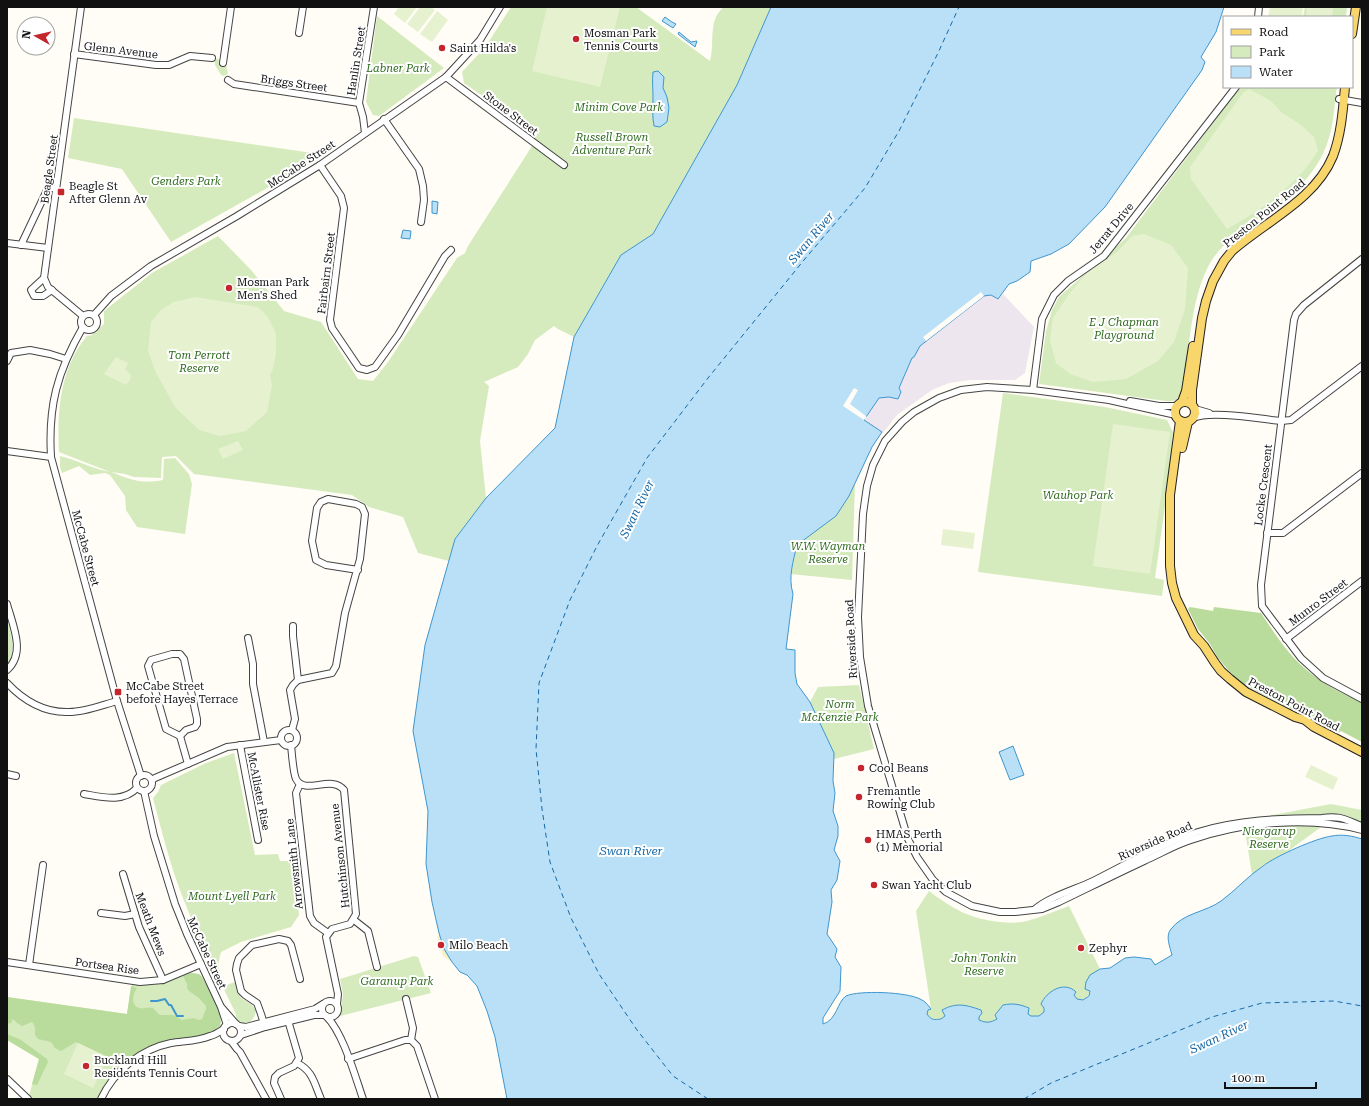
<svg xmlns="http://www.w3.org/2000/svg" width="1369" height="1106" font-family="'Roboto Serif',serif">
	<style>
		.industrial { fill: #eee6ef }
		.green { fill: #d5ebbd }
		.forest { fill: #b9dc9c }
		.sand { fill: #fbeec1 }
		.pitch { fill: #e6f2cf }
		.water { fill: #b9e0f7; stroke: #3f96cf }
		.pier { fill: #fffdf5 }
		.lines { fill: none; stroke-linecap: round; stroke-linejoin: round }
		.stream { stroke: #3f96cf; stroke-width: 2 }
		.ferry { stroke: #1768a6; stroke-width: 1; stroke-dasharray: 5 4; stroke-linecap: butt }
		.minor-casing { stroke: #444; stroke-width: 8 }
		.major-casing { stroke: #222; stroke-width: 10 }
		.minor { stroke: #fff; stroke-width: 6 }
		.major { stroke: #f9d66b; stroke-width: 8 }
		.poi-dot { fill: #c4262e; stroke: #fff; stroke-width: 1.5 }
		.labels { text-anchor: middle; stroke-width: 4; stroke-linejoin: round; paint-order: stroke }
		.poi-label { font-size: 11px; fill: #111; stroke: #fff; text-anchor: start }
		.street-label { font-size: 11px; fill: #111; stroke: #fff }
		.park-label { font-size: 11px; font-style: italic; fill: #2f6b1f; stroke: #fff }
		.water-label { font-size: 12px; font-style: italic; fill: #1768a6; stroke: #fff }
	</style>
	<rect width="100%" height="100%" fill="#fffdf5"/>
	<path class="industrial" d="M981,292L991,295L998,299L1003,294L1034,327L1025,373L1015,380H970L949,383L932,390L897,415L883,433L843,406L879,398L889,397L899,388L912,358L914,357L920,346Z"/>
	<g class="green">
		<path d="M511,7H636L710,61C714,47 710,30 716,17C717,14 721,10 723,7H771L737,85L653,234L621,255L574,337L558,329L554,326L535,340L528,354L518,367L484,382L489,386L480,441L486,498L455,539L449,561L418,553L403,517L369,507L352,495L194,474L176,456L162,457L161,478L134,477L125,474L111,472C131,480 141,484 163,480L164,459L175,458L189,474L192,484L185,534L137,527L126,510L125,496L110,475L105,473L90,475L79,466L62,473L60,467V456C77,460 93,469 110,472L59,452C57,412 60,368 87,336L92,335L104,324V311L152,273L218,236L252,271L284,311L321,322L358,379L373,381L388,362L457,258L465,253L468,246L534,143V139L531,130L464,83L462,72L486,46Z"/>
		<path d="M1305,7H1347L1346,17H1303Z"/>
		<path d="M377,16L444,68L379,116L373,115L366,102Z"/>
		<path d="M215,58L220,60V64L226,65L228,74L224,76L221,75L215,65Z"/>
		<path d="M1240,87H1337C1334,105 1334,124 1328,141C1315,181 1283,201 1251,224C1234,236 1216,249 1207,269C1193,298 1191,332 1186,364C1185,373 1184,389 1179,397C1176,401 1171,402 1166,401L1039,384L1046,331L1052,310L1059,297L1126,238Z"/>
		<path d="M74,118L326,155L171,242L122,169L68,158Z"/>
		<path d="M1003,393L1105,407L1167,420L1173,432L1166,499L1155,578L1164,580L1162,596L978,572Z"/>
		<path d="M855,483L852,580L790,574L797,545L836,516L849,496Z"/>
		<path d="M7,619C11,635 17,650 7,665Z"/>
		<path d="M859,685L874,749L834,759L833,753L810,702L818,687Z"/>
		<path d="M234,753L255,855L278,854L280,861H291L299,915L291,927L241,942L221,952L218,965L224,986L235,982L241,998L252,1005L256,1011C253,1023 247,1025 237,1020L235,1012C217,975 198,937 183,898C170,865 162,832 153,798L158,792L161,785L206,763Z"/>
		<path d="M1331,804L1362,810V825L1350,821L1325,824L1287,852L1263,865L1252,875L1246,837L1247,820Z"/>
		<path d="M929,891C953,909 970,919 1000,922C1008,923 1019,923 1027,921C1041,917 1055,911 1069,906L1100,969L1090,975C1090,987 1093,993 1083,1000L1077,999L1074,995L1044,1008V1012L1039,1016H1031L1028,1014L997,1019L991,1023H985L979,1020L978,1017L942,1010L945,1016L941,1020L930,1018L927,1014L928,1010L931,1009L916,911Z"/>
		<path d="M414,956L418,957L431,993L340,1016L343,994L340,979Z"/>
		<path d="M191,973L199,974L202,977C209,990 224,1012 220,1026C216,1029 211,1032 207,1034C194,1038 180,1037 167,1041C134,1050 112,1069 98,1099H33L29,1096L39,1059L7,1040V997L127,1014L132,983L150,985L160,984Z"/>
	</g>
	<g class="forest">
		<path d="M1190,607L1213,611L1214,607L1261,613C1273,631 1285,650 1301,665C1318,681 1341,694 1362,702V742L1341,731L1338,733L1324,726L1312,718L1278,703L1243,684L1229,671L1218,658L1210,644L1198,629L1188,609Z"/>
		<path d="M191,973L199,974L202,977C209,990 224,1012 220,1026C212,1037 181,1037 168,1040C153,1044 135,1052 124,1063L118,1057L113,1060L76,1042L61,1051L55,1048L51,1042L38,1039L35,1035C35,1030 36,1026 32,1022L22,1026L17,1023L13,1019L11,1023L7,1024V997L127,1014L131,986L137,988C133,994 130,1004 139,1008C143,1009 148,1007 153,1008L160,1015H173L182,1020L193,1018L199,1020L202,1019L206,1009V1006L199,998L189,991L187,988V984L183,976Z"/>
		<path d="M7,1034L21,1040L47,1059L48,1062L37,1085L32,1084L39,1059L7,1040Z"/>
	</g>
	<path class="sand" d="M439,933L444,949L452,962L443,956L438,939Z"/>
	<g class="pitch">
		<path d="M399,7H417L405,23L394,14Z"/>
		<path d="M420,7H431L435,10L418,32L407,24Z"/>
		<path d="M547,7H620L600,87L532,71Z"/>
		<path d="M1270,7H1303L1302,17H1268Z"/>
		<path d="M1307,7H1333L1332,17H1306Z"/>
		<path d="M437,11L448,20L432,42L420,34Z"/>
		<path d="M1249,89L1271,101L1281,112L1301,125L1314,137L1318,150C1301,182 1259,212 1227,229L1191,179L1190,167L1243,93Z"/>
		<path d="M1144,234L1171,245L1188,268L1185,309L1174,342L1158,361L1126,379L1093,382L1070,374L1056,363L1050,340L1053,318L1069,294L1090,269L1117,252L1132,236Z"/>
		<path d="M195,297L258,307L268,317L276,334V354L272,372L270,374L272,386L267,412L246,431L220,436L199,430L175,407L155,371L148,351L151,322L162,309L174,302Z"/>
		<path d="M116,357L128,363L125,369L131,375L130,380L126,385L104,374Z"/>
		<path d="M1113,424L1170,432L1150,574L1093,566Z"/>
		<path d="M238,441L243,450L223,459L218,449Z"/>
		<path d="M943,529L975,533L973,549L941,545Z"/>
		<path d="M1311,765L1338,778L1333,790L1305,777Z"/>
		<path d="M78,1043L108,1057L93,1088L64,1074Z"/>
	</g>
	<g class="water">
		<path d="M771,7H1224L1216,32L1201,57L1205,62L1202,70L1105,207L1069,244L1051,254L1031,261L1030,272L1017,281L1009,284L998,299L991,295L984,296L920,346L914,357L912,358L899,388L901,392L898,399L889,397L879,398L864,420L882,432L872,447L849,496L836,516L797,545C793,562 788,577 793,594L786,649L795,650V673L797,684L810,702L834,753L833,781L835,793L833,811L838,826V836L834,850L840,861L837,880L831,890L832,902L827,934L837,949L835,957L841,967L840,991L823,1018V1024C837,1020 837,1002 846,996C859,990 907,992 920,999C925,1001 928,1005 931,1009L928,1010L927,1014C931,1020 934,1020 941,1019L945,1016L942,1010C957,1002 966,1005 981,1010L982,1013L979,1017V1020C986,1023 990,1023 997,1019L995,1015L1003,1005C1013,1003 1019,1004 1029,1008L1028,1014L1031,1016H1039L1044,1012V1008L1041,1004C1046,992 1064,980 1076,992L1074,995L1077,999L1083,1000L1089,996L1090,991L1085,989L1086,982L1090,975L1100,969L1110,968L1125,958L1134,957L1151,959L1155,965L1172,955C1170,947 1165,936 1171,929C1183,913 1206,912 1221,901C1236,890 1248,876 1263,866C1276,856 1316,838 1332,836C1342,834 1353,836 1362,839V1099H507L495,1037L487,1011L477,986L467,975L460,972L452,962L444,949L439,933L432,902L426,864L428,811L413,731L425,645L455,539L486,498L555,428L574,337L621,255L653,234L737,85Z"/>
		<path d="M665,17L672,22L676,24L673,28L662,21Z"/>
		<path d="M679,32L691,42L697,41L695,47L678,34Z"/>
		<path d="M658,71L664,77L663,88L667,97L669,108L667,122L660,127L654,126C652,116 653,107 653,97C653,88 652,81 653,72Z"/>
		<path d="M432,201L438,202L437,214L432,213Z"/>
		<path d="M403,230L411,231L410,239L401,238Z"/>
		<path d="M1013,746L1024,775L1010,780L999,752Z"/>
	</g>
	<g class="pier">
		<path d="M981,292L984,296L926,341L923,337Z"/>
		<path d="M854,388L858,390L850,404L867,417L864,420L843,406Z"/>
	</g>
	<g class="lines">
		<path class="stream" d="M151,1001H157L165,999L169,1005H171L177,1016H183"/>
		<g class="ferry">
			<path d="M708,1099L673,1076L637,1030L599,974L571,918L550,862L542,809L536,749L539,683L570,600L597,546L647,458L708,378L804,260L865,188L899,131L938,53L959,7"/>
			<path d="M1024,1099L1051,1083L1212,1017L1262,1003L1334,1001L1362,1006"/>
		</g>
		<defs>
			<g id="minor">
				<path d="M81,7L44,278L48,287L83,316"/>
				<path d="M1258,17L1259,7"/>
				<path d="M299,33L303,7"/>
				<path d="M74,54L156,65H169L190,56L212,58"/>
				<path d="M223,63L231,7"/>
				<path d="M446,77L564,165"/>
				<path d="M228,80L234,84L359,103"/>
				<path d="M1339,99L1362,103"/>
				<path d="M384,119L419,169L423,186L424,200L421,222"/>
				<path d="M365,133L363,117L359,103L374,7"/>
				<path d="M320,165L341,196L344,208L330,320L332,328L359,368L367,370L375,367L398,335L445,256L451,250"/>
				<path d="M7,243L48,248"/>
				<path d="M21,245L48,188H56"/>
				<path d="M1362,259L1304,305L1296,314L1294,320L1261,585L1262,606L1301,658L1323,678L1362,699"/>
				<path d="M44,278L31,290L34,296H43L52,290"/>
				<circle cx="89" cy="322" r="8"/>
				<path d="M94,315L111,296L151,266L237,216L320,165L446,77L480,40L500,7"/>
				<path d="M83,327C57,372 48,406 51,457L117,701L141,776"/>
				<path d="M7,361L11,353L30,350L50,354L66,359"/>
				<path d="M1033,390L1042,319L1054,295L1068,281L1104,256L1236,87"/>
				<path d="M1130,401L1159,406H1177"/>
				<path d="M1195,409L1209,413"/>
				<path d="M1176,415L1109,400L1033,390L987,387L961,390L939,398L914,412L902,422L885,441L873,465L867,486L863,514L858,617L860,657L868,706L908,839L917,857L933,880L946,892L972,906L1000,912H1015L1042,909L1059,902C1088,888 1116,874 1144,861C1160,854 1175,845 1191,840C1243,822 1309,816 1362,830"/>
				<path d="M1193,418C1211,410 1260,419 1281,421L1291,420L1362,366"/>
				<path d="M7,451L51,457"/>
				<path d="M1267,533H1283L1362,473"/>
				<path d="M7,604C13,626 26,653 7,670"/>
				<path d="M293,626V636L298,680"/>
				<path d="M248,638L253,664V684L264,742"/>
				<path d="M1286,639L1362,581"/>
				<path d="M172,654H180L184,659L197,719V724L195,727L186,730L180,736L166,729L148,666L151,660Z"/>
				<path d="M7,683C24,701 44,713 69,712C85,712 102,705 117,701"/>
				<path d="M292,730L295,719L290,690L293,685L298,680L332,673L336,666L345,613L360,559L365,514L362,507L356,504L328,499L321,502L317,508L312,541L316,560L326,565L358,570"/>
				<circle cx="289" cy="738" r="8"/>
				<path d="M180,736L188,764"/>
				<path d="M240,745L258,840"/>
				<path d="M291,745C292,754 293,772 296,779C305,796 331,774 344,790L356,914L350,924L332,929L326,937L338,994L337,1004"/>
				<path d="M7,774L16,776"/>
				<circle cx="144" cy="783" r="8"/>
				<path d="M152,780L155,778L227,747L281,740"/>
				<path d="M300,784L296,793L310,916L314,923L328,933"/>
				<path d="M144,791L154,836L175,904L187,934L221,1007L227,1025"/>
				<path d="M84,794C102,797 123,803 137,788"/>
				<path d="M123,874L139,927L163,980"/>
				<path d="M1035,909C1051,896 1074,890 1093,881C1127,864 1161,844 1198,832C1238,820 1280,818 1322,818C1340,815 1346,820 1362,826"/>
				<path d="M101,913L125,916L135,914"/>
				<path d="M354,920L368,931L377,967"/>
				<path d="M7,962L140,982L163,980L201,964"/>
				<path d="M29,965L43,865"/>
				<path d="M406,999L413,1028L411,1040"/>
				<circle cx="330" cy="1009" r="8"/>
				<path d="M222,1008L236,1024"/>
				<path d="M326,1016C343,1032 355,1076 363,1099"/>
				<circle cx="232" cy="1032" r="9"/>
				<path d="M239,1026L246,1027L315,1009L323,1004"/>
				<path d="M265,1027L261,1014L257,1003L245,995L241,991L236,970L237,964L239,958L252,945L279,939L288,941L291,945L300,979"/>
				<path d="M241,1035L265,1027L314,1015H324"/>
				<path d="M231,1041L237,1049L240,1052L266,1099"/>
				<path d="M348,1059L405,1040H411L417,1046L435,1099"/>
				<path d="M297,1063C313,1071 314,1083 321,1099"/>
				<path d="M7,1079L28,1099"/>
				<path d="M101,1099C114,1071 141,1049 171,1043C183,1041 199,1041 210,1036C215,1035 220,1031 224,1029"/>
				<path d="M281,1099L274,1083L275,1077L279,1073L294,1066L299,1058L287,1017"/>
			</g>
			<g id="major">
				<path d="M1352,34L1356,7"/>
				<circle cx="1185" cy="412" r="10"/>
				<path d="M1182,402L1186,391L1193,346"/>
				<path d="M1192,404V390L1202,318L1206,301L1213,281L1224,261L1232,251C1266,221 1315,200 1333,156C1341,135 1343,110 1345,87"/>
				<path d="M1180,421L1170,495V566L1172,583L1176,598L1194,635L1204,646L1215,663L1221,671L1230,679L1246,692L1295,717L1305,720L1314,727L1362,752"/>
				<path d="M1182,448L1188,422"/>
			</g>
		</defs>
		<use href="#minor" class="minor-casing"/>
		<use href="#major" class="major-casing"/>
		<use href="#minor" class="minor"/>
		<use href="#major" class="major"/>
	</g>
	<g class="poi-dot">
		<circle cx="576" cy="39" r="4"/>
		<circle cx="442" cy="48" r="4"/>
		<rect x="57" y="188" width="8" height="8" rx="2"/>
		<circle cx="229" cy="288" r="4"/>
		<rect x="114" y="688" width="8" height="8" rx="2"/>
		<circle cx="861" cy="768" r="4"/>
		<circle cx="859" cy="797" r="4"/>
		<circle cx="868" cy="840" r="4"/>
		<circle cx="874" cy="885" r="4"/>
		<circle cx="441" cy="945" r="4"/>
		<circle cx="1081" cy="948" r="4"/>
		<circle cx="86" cy="1066" r="4"/>
	</g>
	<g class="labels">
		<g class="poi-label">
			<text x="584" y="37">Mosman Park<tspan x="584" dy="13">Tennis Courts</tspan></text>
			<text x="450" y="52">Saint Hilda's</text>
			<text x="69" y="190">Beagle St<tspan x="69" dy="13">After Glenn Av</tspan></text>
			<text x="237" y="286">Mosman Park<tspan x="237" dy="13">Men's Shed</tspan></text>
			<text x="126" y="690">McCabe Street<tspan x="126" dy="13">before Hayes Terrace</tspan></text>
			<text x="869" y="772">Cool Beans</text>
			<text x="867" y="795">Fremantle<tspan x="867" dy="13">Rowing Club</tspan></text>
			<text x="876" y="838">HMAS Perth<tspan x="876" dy="13">(1) Memorial</tspan></text>
			<text x="882" y="889">Swan Yacht Club</text>
			<text x="449" y="949">Milo Beach</text>
			<text x="1089" y="952">Zephyr</text>
			<text x="94" y="1064">Buckland Hill<tspan x="94" dy="13">Residents Tennis Court</tspan></text>
		</g>
		<g class="street-label">
			<text transform="translate(121 50) rotate(7)" y="4">Glenn Avenue</text>
			<text transform="translate(356 61) rotate(-81)" y="4">Hanlin Street</text>
			<text transform="translate(294 83) rotate(8)" y="4">Briggs Street</text>
			<text transform="translate(511 113) rotate(37)" y="4">Stone Street</text>
			<text transform="translate(301 164) rotate(-33)" y="4">McCabe Street</text>
			<text transform="translate(49 169) rotate(-82)" y="4">Beagle Street</text>
			<text transform="translate(1264 213) rotate(-39)" y="4">Preston Point Road</text>
			<text transform="translate(1111 228) rotate(-50)" y="4">Jerrat Drive</text>
			<text transform="translate(326 273) rotate(-83)" y="4">Fairbairn Street</text>
			<text transform="translate(1263 485) rotate(-83)" y="4">Locke Crescent</text>
			<text transform="translate(86 548) rotate(75)" y="4">McCabe Street</text>
			<text transform="translate(1318 602) rotate(-37)" y="4">Munro Street</text>
			<text transform="translate(851 639) rotate(-93)" y="4">Riverside Road</text>
			<text transform="translate(1294 704) rotate(28)" y="4">Preston Point Road</text>
			<text transform="translate(259 791) rotate(79)" y="4">McAllister Rise</text>
			<text transform="translate(1155 841) rotate(-24)" y="4">Riverside Road</text>
			<text transform="translate(340 856) rotate(-96)" y="4">Hutchinson Avenue</text>
			<text transform="translate(294 864) rotate(-96)" y="4">Arrowsmith Lane</text>
			<text transform="translate(151 924) rotate(69)" y="4">Meath Mews</text>
			<text transform="translate(207 953) rotate(65)" y="4">McCabe Street</text>
			<text transform="translate(107 966) rotate(8)" y="4">Portsea Rise</text>
		</g>
		<g class="park-label">
			<text x="398" y="72">Labner Park</text>
			<text x="619" y="111">Minim Cove Park</text>
			<text x="612" y="141">Russell Brown<tspan x="612" dy="13">Adventure Park</tspan></text>
			<text x="186" y="185">Genders Park</text>
			<text x="1124" y="326">E J Chapman<tspan x="1124" dy="13">Playground</tspan></text>
			<text x="199" y="359">Tom Perrott<tspan x="199" dy="13">Reserve</tspan></text>
			<text x="1078" y="499">Wauhop Park</text>
			<text x="828" y="550">W.W. Wayman<tspan x="828" dy="13">Reserve</tspan></text>
			<text x="840" y="708">Norm<tspan x="840" dy="13">McKenzie Park</tspan></text>
			<text x="1269" y="835">Niergarup<tspan x="1269" dy="13">Reserve</tspan></text>
			<text x="232" y="900">Mount Lyell Park</text>
			<text x="984" y="962">John Tonkin<tspan x="984" dy="13">Reserve</tspan></text>
			<text x="397" y="985">Garanup Park</text>
		</g>
		<g class="water-label">
			<text transform="translate(811 238) rotate(-50)" y="4">Swan River</text>
			<text transform="translate(637 509) rotate(-64)" y="4">Swan River</text>
			<text x="631" y="855">Swan River</text>
			<text transform="translate(1219 1037) rotate(-25)" y="4">Swan River</text>
		</g>
	</g>
	<rect width="1369" height="1106" fill="none" stroke="#111111" stroke-width="16"/>
	<rect x="1223" y="16" width="130" height="72" fill="#ffffff" stroke="#a0a0a0"/>
	<rect x="1231" y="29" width="20" height="6" fill="#f9d66b" stroke="#a0a0a0"/>
	<text x="1259" y="36" font-size="12" fill="#111111">Road</text>
	<rect x="1231" y="46" width="20" height="12" fill="#d5ebbd" stroke="#a0a0a0"/>
	<text x="1259" y="56" font-size="12" fill="#111111">Park</text>
	<rect x="1231" y="66" width="20" height="12" fill="#b9e0f7" stroke="#a0a0a0"/>
	<text x="1259" y="76" font-size="12" fill="#111111">Water</text>
	<g transform="translate(36 36) rotate(278)"><circle r="19" fill="#ffffff" stroke="#a0a0a0"/>
	<path d="M0-3L7 15L0 10L-7 15Z" fill="#c4262e"/>
	<text y="-6" font-size="11" font-weight="bold" text-anchor="middle" fill="#111111">N</text>
	</g>
	<path d="M1225 1082v6h91v-6" fill="none" stroke="#111111" stroke-width="2"/>
	<text x="1231" y="1082" font-size="12" fill="#111111" stroke="#ffffff" stroke-width="3" paint-order="stroke">100 m</text>
</svg>
